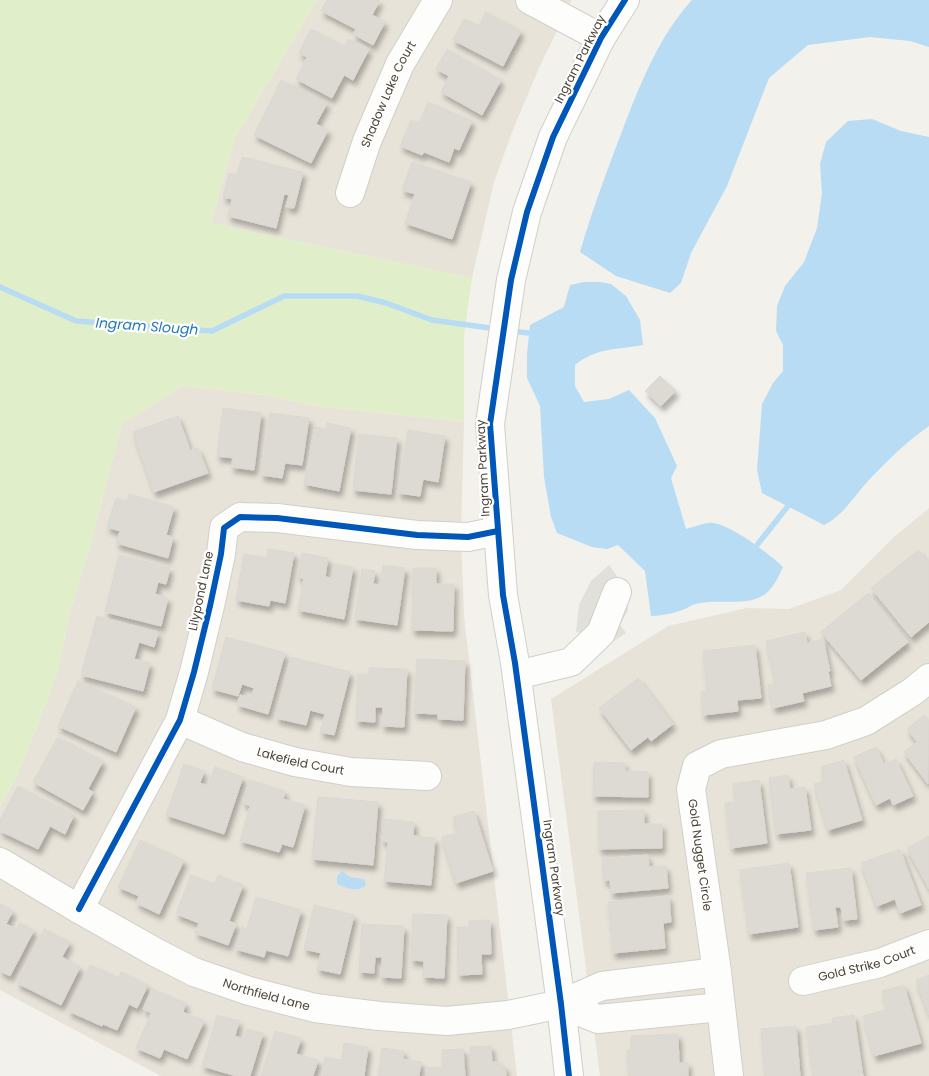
<svg xmlns="http://www.w3.org/2000/svg" width="929" height="1076" font-family="Poppins,sans-serif">
	<style>
		.residential { fill: #e8e3d9 }
		.green { fill: #e0efca }
		.parking { fill: #e2e0db }
		.water { fill: #b8dcf4 }
		.lines { fill: none; stroke-linecap: round; stroke-linejoin: round }
		.stream { stroke: #b8dcf4; stroke-width: 5.5 }
		.building { fill: #dddad4; stroke: #dcd8d1; filter: url(#shadow) }
		.minor-casing { stroke: #d1cfc9; stroke-width: 30 }
		.minor { stroke: #fdfdfc; stroke-width: 28 }
		.cycleway-casing { stroke: #fff; stroke-width: 9 }
		.cycleway { stroke: #0057b8; stroke-width: 6 }
		.labels { text-anchor: middle; stroke-width: 4.5; stroke-linejoin: round; paint-order: stroke }
		.street-label { font-size: 12px; fill: #4b4336; stroke: #fff }
		.water-label { font-size: 14px; font-style: italic; fill: #2179bb; stroke: #fff }
	</style>
	<defs>
		<filter id="shadow"><feDropShadow dx="3" dy="5.5" stdDeviation="2.5" flood-color="#0004"/></filter>
	</defs>
	<rect width="100%" height="100%" fill="#f3f1ec"/>
	<g class="residential">
		<path d="M317,0H572L539,68L514,127L494,182L472,278L211,223L235,138Z"/>
		<path d="M183,386L264,395L316,406L464,422L461,534L464,616L517,1076H161L0,990V806L16,778L36,729L56,676L71,610L90,546L122,424Z"/>
		<path d="M929,508V1076H600L551,699L668,626L747,608L789,609L841,590L893,538Z"/>
	</g>
	<path class="green" d="M0,0H317L235,138L211,223L472,278L464,335V422L316,406L264,395L183,386L122,424L90,546L71,610L56,676L36,729L16,778L0,806Z"/>
	<path class="parking" d="M609,565L626,589L628,610L620,625L626,633L614,641L609,636L576,632L579,605L591,581Z"/>
	<g class="water">
		<path d="M692,0H929V47L910,41L870,37L808,45L769,78L727,186L691,253L681,283L670,293L616,276L580,252C592,211 606,173 621,134C639,87 658,37 692,0Z"/>
		<path d="M872,119L901,131L929,137V426C906,442 887,461 868,481C854,496 843,516 824,525L762,493L757,470L762,404L773,383L783,371V345L776,331L777,306L785,286L804,262L817,228L822,193L820,164L826,142L848,121Z"/>
		<path d="M584,282H600L611,284L626,296L640,320L643,345C617,350 597,347 575,365V386L584,402L609,399L629,390L655,418L677,466L671,478L686,529C695,527 705,522 713,523C731,525 770,554 783,567C779,576 773,589 764,595C746,607 716,598 695,604C691,605 688,608 685,609C675,613 661,616 651,616L645,571L618,545L607,549L592,547L557,533L551,517L544,477L540,406L527,378V354L530,325L564,307L570,285Z"/>
		<path d="M342,871L350,877L364,879L366,885C358,893 346,888 337,884V876Z"/>
	</g>
	<g class="lines">
		<g class="stream">
			<path d="M0,287L76,321L212,331L284,296H357L386,303L432,320L497,329"/>
			<path d="M511,331L529,333"/>
			<path d="M757,545L788,506"/>
		</g>
	</g>
	<g class="building">
		<path d="M327,0H380L372,15L385,22L373,45L353,34L356,29L321,11Z"/>
		<path d="M486,12L521,31L503,66L453,40L464,19L479,26Z"/>
		<path d="M311,29L345,46L348,39L369,49L353,80L344,75L332,98L296,79L307,57L299,53Z"/>
		<path d="M447,49L501,80L482,115L441,92L449,76L436,69Z"/>
		<path d="M281,80L327,103L316,124L328,130L311,163L254,135Z"/>
		<path d="M428,102L472,121L459,150L454,148L449,162L424,152L422,155L400,146L411,120L419,123Z"/>
		<path d="M242,157L303,172L294,208L286,207L289,195L284,194L276,228L228,216L232,199L223,197L229,173L237,175Z"/>
		<path d="M412,162L471,182L452,239L405,223L415,194L402,190Z"/>
		<path d="M660,376L676,391L661,406L645,391Z"/>
		<path d="M223,408L261,413L254,470L231,467L233,458L217,456Z"/>
		<path d="M270,413L309,418L302,465L285,463L282,478L261,475Z"/>
		<path d="M178,416L190,450L198,448L208,473L154,492L133,432Z"/>
		<path d="M327,423L351,428L339,491L304,484L315,427L326,429Z"/>
		<path d="M408,430L445,436L438,482L423,479L420,496L398,493Z"/>
		<path d="M359,434L397,438L391,494L353,490Z"/>
		<path d="M129,494L174,507L166,535L173,537L168,558L116,543L120,531L107,527L116,498L127,501Z"/>
		<path d="M268,549L294,553L285,603L270,600L269,606L236,600L244,554L267,558Z"/>
		<path d="M918,550L929,563V622L911,637L871,588Z"/>
		<path d="M302,553L328,558L325,577L332,578L334,564L353,567L344,619L298,610L304,578L298,577Z"/>
		<path d="M119,555L170,568L166,584L158,582L155,594L168,598L161,626L105,612Z"/>
		<path d="M383,565L405,568L397,625L355,619L362,569L375,571L373,584L380,585Z"/>
		<path d="M413,568H436V584H454L453,631L412,630Z"/>
		<path d="M868,593L908,642L861,680L821,632Z"/>
		<path d="M97,616L158,632L154,647L139,642L134,659L150,663L143,691L81,675Z"/>
		<path d="M805,632L807,643L823,639L830,671H828L831,686L802,693L804,701L773,708L768,685L776,684L766,641Z"/>
		<path d="M226,637L285,653L268,714L237,705L240,695L251,698L254,688L242,684L238,696L212,689Z"/>
		<path d="M755,645L761,698L737,700L738,711L703,715L701,692L707,691L703,651Z"/>
		<path d="M291,657L350,672L334,735L320,732L325,714L310,710L306,725L276,718Z"/>
		<path d="M417,659L465,661L463,720L438,719V714L414,713Z"/>
		<path d="M369,668L407,669L404,727L382,726L383,707H375V722L356,721L358,674L369,675Z"/>
		<path d="M638,678L673,724L651,741L648,737L631,750L599,708Z"/>
		<path d="M78,681L136,707L116,752L58,726Z"/>
		<path d="M924,715L929,721L928,784L904,752L917,742L907,729Z"/>
		<path d="M58,737L103,761L88,789L93,792L83,810L33,782Z"/>
		<path d="M876,747L884,764L896,759L913,796L893,805L890,798L876,805L854,757Z"/>
		<path d="M844,760L862,820L828,830L814,784L825,781L821,767Z"/>
		<path d="M594,762L625,763V771L648,772V797L593,796Z"/>
		<path d="M184,764L204,771L200,783L208,786L215,767L243,777L224,834L166,815Z"/>
		<path d="M788,775L790,789L805,787L811,830L776,834L769,778Z"/>
		<path d="M249,780L285,791L283,799L305,805L293,847L282,844L279,852L240,841L250,806L243,803Z"/>
		<path d="M759,780L767,843L731,848L725,803L736,802L733,784Z"/>
		<path d="M18,786L74,815L65,834L50,826L38,849L0,831V820Z"/>
		<path d="M318,797L378,802L373,865L312,859Z"/>
		<path d="M644,810V824H662V848L599,849L598,811Z"/>
		<path d="M474,811L493,871L456,883L442,837L458,833L453,817Z"/>
		<path d="M384,819L414,822L413,836L435,838L431,885L384,881L388,842L382,841Z"/>
		<path d="M929,836V889L907,848Z"/>
		<path d="M140,840L184,860L159,914L136,903L139,896L118,887Z"/>
		<path d="M900,849L921,905L900,913L895,899L877,906L861,863Z"/>
		<path d="M648,855L649,867L666,866L668,888L611,893L610,880L604,881L602,859Z"/>
		<path d="M789,863L798,927L749,934L740,870Z"/>
		<path d="M851,868L857,919L843,920L841,907H835L838,927L814,930L806,873Z"/>
		<path d="M191,875L214,884L218,875L243,885L229,921L236,924L228,945L195,933L199,923L176,914Z"/>
		<path d="M669,896L671,922L663,923L665,948L613,953L608,902Z"/>
		<path d="M256,897L301,910L288,956L266,950L264,957L235,949L242,927L247,929Z"/>
		<path d="M0,904L13,911L6,924L17,929L20,923L34,930L10,976L0,971Z"/>
		<path d="M314,905L354,915L340,974L317,969L321,953L304,949Z"/>
		<path d="M413,914L447,915L444,978L423,977L424,961L411,960Z"/>
		<path d="M490,920L491,954H481L482,974L458,975L457,927H469V921Z"/>
		<path d="M362,924L404,926L401,978L381,977L382,957H375L374,973L359,972Z"/>
		<path d="M44,929L70,942L62,957L80,967L61,1005L17,983Z"/>
		<path d="M90,965L119,978L121,972L148,985L137,1008L129,1004L117,1030L103,1024L102,1026L68,1011Z"/>
		<path d="M929,975V1015L916,980Z"/>
		<path d="M904,985L921,1043L874,1056L863,1016L887,1009L882,991Z"/>
		<path d="M152,989L186,1003L183,1012L204,1021L187,1059L164,1049L160,1058L136,1048L151,1013L143,1009Z"/>
		<path d="M217,1015L239,1021L235,1036L244,1039L247,1029L263,1033L250,1076H236L202,1066Z"/>
		<path d="M854,1015L863,1076H813L806,1027L833,1023L832,1018Z"/>
		<path d="M796,1026L800,1076H765L761,1029Z"/>
		<path d="M275,1031L301,1038L296,1054L318,1060L313,1076H261Z"/>
		<path d="M678,1034L679,1063L688,1062V1076H629L627,1050H631V1036Z"/>
		<path d="M344,1043L368,1047L364,1076H322L325,1057L342,1060Z"/>
		<path d="M491,1046L492,1062H499L500,1066H505L506,1076H472L470,1047Z"/>
		<path d="M382,1048L404,1051L403,1059L421,1062L419,1076H378Z"/>
		<path d="M463,1049L465,1076H427L426,1068L443,1067L442,1050Z"/>
	</g>
	<g class="lines">
		<defs>
			<g id="minor">
				<path d="M530,0L601,38"/>
				<path id="s1" d="M350,193L367,141L400,64L438,0"/>
				<path d="M517,675L571,662L601,633L617,592"/>
				<path id="s2" d="M180,720L242,747L295,762L351,772L427,776"/>
				<path id="s3" d="M0,862L79,909L155,952L194,972L249,991L315,1008L379,1016L447,1021L508,1015L561,1004"/>
				<path d="M79,909L180,720L194,672L210,606L221,554L224,528L240,517L277,518L417,535L468,537L498,531"/>
				<path d="M717,972L602,986L561,1004L598,1019L721,1007"/>
				<path id="s4" d="M803,981L880,963L929,944"/>
				<path d="M569,1076L561,1004L515,663L503,595L490,424L511,280L527,212L553,137L601,38L625,0"/>
				<path d="M729,1076L717,972L691,789L697,766L721,754L826,735L866,721L912,692L929,678"/>
			</g>
		</defs>
		<use href="#minor" class="minor-casing"/>
		<use href="#minor" class="minor"/>
		<defs>
			<g id="cycleway">
				<path d="M79,909L180,720L194,672L210,606L221,554L224,528L240,517L277,518L417,535L468,537L498,531"/>
				<path d="M569,1076L561,1004L515,663L503,595L490,424L511,280L527,212L553,137L601,38L625,0"/>
			</g>
		</defs>
		<use href="#cycleway" class="cycleway-casing"/>
		<use href="#cycleway" class="cycleway"/>
	</g>
	<g class="labels">
		<g class="street-label">
			<text transform="translate(580 59) rotate(-63)" y="4">Ingram Parkway</text>
			<text dy="4" stroke="none"><textPath href="#s1" startOffset="106">Shadow Lake Court</textPath></text>
			<text transform="translate(483 468) rotate(-93)" y="4">Ingram Parkway</text>
			<text transform="translate(201 591) rotate(-78)" y="4">Lilypond Lane</text>
			<text dy="4" stroke="none"><textPath href="#s2" startOffset="128">Lakefield Court</textPath></text>
			<text transform="translate(700 855) rotate(82)" y="4">Gold Nugget Circle</text>
			<text transform="translate(554 868) rotate(82)" y="4">Ingram Parkway</text>
			<text dy="4" stroke="none"><textPath href="#s4" startOffset="66">Gold Strike Court</textPath></text>
			<text dy="4" stroke="none"><textPath href="#s3" startOffset="299">Northfield Lane</textPath></text>
		</g>
		<g class="water-label">
			<text transform="translate(147 326) rotate(4)" y="5">Ingram Slough</text>
		</g>
	</g>
</svg>
